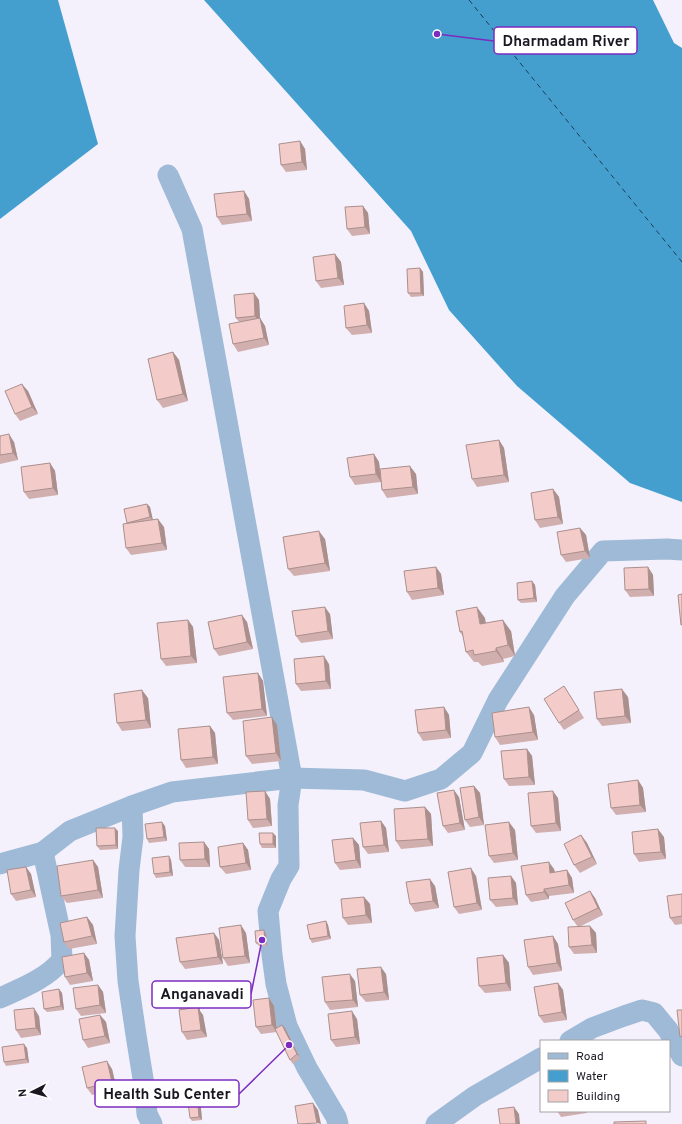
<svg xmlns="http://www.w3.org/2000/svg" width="682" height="1124" font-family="Overpass,sans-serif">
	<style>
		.water { fill: #449fcf }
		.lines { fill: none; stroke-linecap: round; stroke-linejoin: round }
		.ferry { stroke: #173e53; stroke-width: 1; stroke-dasharray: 5 4; stroke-linecap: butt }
		.street { stroke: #9fbad6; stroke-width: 21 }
		.wall { fill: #d1afae }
		.shaded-wall { fill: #aa8f8d }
		.building { fill: #f3ccca; stroke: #aa8f8d }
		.leader { fill: none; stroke: #7b2cbf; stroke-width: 1.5 }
		.callout-dot { fill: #7b2cbf; stroke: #fff; stroke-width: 1.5 }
		.callout { fill: #fff; stroke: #7b2cbf; stroke-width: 1.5 }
		.callout-label { font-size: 15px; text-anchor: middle; font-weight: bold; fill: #1a1721 }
	</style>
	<rect width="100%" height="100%" fill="#f4f1fd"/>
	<g class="water">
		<path d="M0,0H58L98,144L0,219Z"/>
		<path d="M204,0H653L674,43L682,48V502L630,483L517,386L449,310L411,231Z"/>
	</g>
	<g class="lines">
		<path class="ferry" d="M469,0L682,262"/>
		<g class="street">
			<path d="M168,175L192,229L292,778L288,805L289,866L281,879L268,911L272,955L276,984L287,1026L307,1068L336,1117L338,1124"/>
			<path d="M132,806L133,837L129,870L125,936L128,981L136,1035L145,1091L147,1114L152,1124"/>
			<path d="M0,864L43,852L70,831L132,806L172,792L292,778L364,780L405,791L441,779L472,753L498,700L565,596L603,551L667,549L682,550"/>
			<path d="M0,998C22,988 46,979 62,960L61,935L43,852"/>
			<path d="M570,1041L592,1028L624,1016L642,1010L654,1013L668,1030L682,1056"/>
			<path d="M436,1124L475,1096L541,1058"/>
		</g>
	</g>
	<g class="wall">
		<path d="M300,141L305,149L307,170L286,172L281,165Z"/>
		<path d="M244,191L249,199L252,221L222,225L217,217Z"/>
		<path d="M363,206L368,213L370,234L352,236L347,229Z"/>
		<path d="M335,254L341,262L344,285L321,288L316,281Z"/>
		<path d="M420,268L423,272L424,296L411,297L408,293Z"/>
		<path d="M254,293L259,300L260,318L265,326L269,345L238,352L233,344L239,322L236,318Z"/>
		<path d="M364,303L369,311L372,333L352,335L346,328Z"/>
		<path d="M173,352L179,360L188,401L163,408L157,400Z"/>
		<path d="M28,391L38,414L20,421L15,414Z"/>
		<path d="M0,436L14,442L18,460L0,464Z"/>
		<path d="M499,440L504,448L509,482L477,487L472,479Z"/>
		<path d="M374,454L379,462L380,469L416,474L418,494L387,498L382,490L381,482L355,485L350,477Z"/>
		<path d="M50,463L55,471L58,495L29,499L24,492Z"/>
		<path d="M553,489L559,497L563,524L540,528L535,520Z"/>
		<path d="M147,504L150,507L153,520L164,527L167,550L131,555L126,548L128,523H127Z"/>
		<path d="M580,528L586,535L590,558L566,562L561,555Z"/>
		<path d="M325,539L330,571L294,576L288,569Z"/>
		<path d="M436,567L441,574L444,595L412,600L407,592Z"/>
		<path d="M648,567L653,575L654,596L630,597L625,590Z"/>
		<path d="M532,581L535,585L537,602L521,603L518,600Z"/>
		<path d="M330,614L333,639L301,643L296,636Z"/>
		<path d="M485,618V623L511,631L515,656L503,659L504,662L482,666L478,662H474L466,652L464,638L460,632Z"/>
		<path d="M188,620L193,627L197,663L166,666L161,659Z"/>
		<path d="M247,622L253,649L219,656L214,649Z"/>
		<path d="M329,664L331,689L301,691L296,684Z"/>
		<path d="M258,673L263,681L267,716L233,720L227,713Z"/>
		<path d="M564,686L584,718L564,730L559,723Z"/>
		<path d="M628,697L631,723L602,726L597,719Z"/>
		<path d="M148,698L151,728L122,731L117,723Z"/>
		<path d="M444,707L449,715L451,738L423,741L418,733Z"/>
		<path d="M534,715L538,740L500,745L495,737Z"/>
		<path d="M277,725L281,761L252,764L246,756Z"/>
		<path d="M210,726L215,733L218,764L186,768L181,760Z"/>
		<path d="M527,749L532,756L535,785L509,786L504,779Z"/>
		<path d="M638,780L643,788L646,812L616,815L611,808Z"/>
		<path d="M474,786L480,793L484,825L470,827L465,820Z"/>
		<path d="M265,791L270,799L272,826L253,828L248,820Z"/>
		<path d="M459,797L465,830L448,833L443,826Z"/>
		<path d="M558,798L561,831L536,833L531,826Z"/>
		<path d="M425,807L431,814L433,846L401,849L396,841Z"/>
		<path d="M381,821L386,828L389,852L368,854L363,847Z"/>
		<path d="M165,826L167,841L149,843L147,839Z"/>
		<path d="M515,830L518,860L494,863L489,856Z"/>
		<path d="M118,831V849L100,850L97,846Z"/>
		<path d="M581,835L587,843L597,864L580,873L574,865Z"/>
		<path d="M276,836V848H262L260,844Z"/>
		<path d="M664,837L666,859L639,862L634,854Z"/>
		<path d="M353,838L359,845L361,868L340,870L335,863Z"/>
		<path d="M204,842L209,849L210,867H185L180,860Z"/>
		<path d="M243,843L248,850L251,870L226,874L220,867Z"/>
		<path d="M169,856L171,860L173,876L156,878L154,874Z"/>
		<path d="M93,860L98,867L103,898L67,903L61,896Z"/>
		<path d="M26,867L31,874L36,897L16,901L11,894Z"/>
		<path d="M554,869L555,872L567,870L572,878L574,893L549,896V899L531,902L526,895Z"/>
		<path d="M476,876L482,910L459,914L454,907Z"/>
		<path d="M511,876L516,883L518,905L496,907L490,900Z"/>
		<path d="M435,886L439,908L415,912L410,904Z"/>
		<path d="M590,891L595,898L603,915L579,927L590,926L596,933L597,953L574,954L569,947L578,927L573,920Z"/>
		<path d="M682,894V924L675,925L670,918Z"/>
		<path d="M364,897L370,904L372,923L348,925L343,918Z"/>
		<path d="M87,917L93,925L97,944L69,949L64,942Z"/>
		<path d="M326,921L328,925L331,939L312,943L310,939Z"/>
		<path d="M214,933L219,940L223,964L185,969L180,962Z"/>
		<path d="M246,933L250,963L228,966L223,958Z"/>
		<path d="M266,934L267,946H259L256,943Z"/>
		<path d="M553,936L558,944L562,971L533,975L528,967Z"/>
		<path d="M84,953L89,960L93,981L70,985L65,977Z"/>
		<path d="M503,955L509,963L511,991L485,993L479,986Z"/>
		<path d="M386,974L389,1000L366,1002L360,995Z"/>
		<path d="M355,981L358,1007L330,1010L325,1002Z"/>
		<path d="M558,983L563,990L567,1020L544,1023L539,1016Z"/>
		<path d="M98,985L103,992L106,1013L81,1016L76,1009Z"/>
		<path d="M59,989L62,993L64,1010L47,1012L44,1009Z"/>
		<path d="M222,989L224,1002L210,1005L207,1001Z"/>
		<path d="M195,990L198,994L200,1011L203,1015L207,1037L187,1040L182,1032L180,1010Z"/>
		<path d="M269,998L274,1006L277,1028H285L300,1058L293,1064L290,1060L277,1032L261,1034L256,1027Z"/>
		<path d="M100,1015L106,1022L110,1043L88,1048L83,1040Z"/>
		<path d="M39,1016L41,1035L21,1038L16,1030Z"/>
		<path d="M357,1019L360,1044L336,1047L331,1040Z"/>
		<path d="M27,1048L29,1063L6,1066L4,1062Z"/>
		<path d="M112,1069L117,1090L92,1095L87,1088Z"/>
		<path d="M200,1098L202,1120L192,1121L190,1118Z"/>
		<path d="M557,1111H586L587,1113L561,1117Z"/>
	</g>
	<g class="shaded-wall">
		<path d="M300,141L305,149L307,170L302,162Z"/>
		<path d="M244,191L249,199L252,221L247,214Z"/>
		<path d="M363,206L368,213L370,234L365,227Z"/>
		<path d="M335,254L341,262L344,285L338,278Z"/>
		<path d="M420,268L423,272L424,296L421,293Z"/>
		<path d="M254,293L259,300L260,318L265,326L269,345L264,338L261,324L255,316Z"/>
		<path d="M364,303L369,311L372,333L367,325Z"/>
		<path d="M173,352L179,360L188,401L183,394Z"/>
		<path d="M22,384L28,391L38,414L32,407Z"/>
		<path d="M9,434L14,442L18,460L13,453Z"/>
		<path d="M499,440L504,448L509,482L504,475Z"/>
		<path d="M374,454L379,462L381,482L376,474Z"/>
		<path d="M50,463L55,471L58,495L53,488Z"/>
		<path d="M410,466L416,474L418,494L413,487Z"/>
		<path d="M553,489L559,497L563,524L558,517Z"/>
		<path d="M147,504L150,507L153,521L150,517Z"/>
		<path d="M158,519L164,527L167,550L162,543Z"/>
		<path d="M580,528L586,535L590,558L585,551Z"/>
		<path d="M319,531L325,539L330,571L325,563Z"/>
		<path d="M436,567L441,574L444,595L438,588Z"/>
		<path d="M648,567L653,575L654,596L649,589Z"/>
		<path d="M532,581L535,585L537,602L534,598Z"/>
		<path d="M325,607L330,614L333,639L328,631Z"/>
		<path d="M477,607L485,618L488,635L480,624Z"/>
		<path d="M242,615L247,622L253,649L247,642Z"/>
		<path d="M188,620L193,627L197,663L191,656Z"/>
		<path d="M503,620L511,631L515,656L508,645Z"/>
		<path d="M496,648L503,659L504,662L496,651Z"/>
		<path d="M324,656L329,664L331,689L326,681Z"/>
		<path d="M258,673L263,681L267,716L262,709Z"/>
		<path d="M622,689L628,697L631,723L625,716Z"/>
		<path d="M142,690L148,698L151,728L146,720Z"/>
		<path d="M444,707L449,715L451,738L446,730Z"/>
		<path d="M529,707L534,715L538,740L533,732Z"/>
		<path d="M272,717L277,725L281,761L276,753Z"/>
		<path d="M210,726L215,733L218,764L213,757Z"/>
		<path d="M527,749L532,756L535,785L529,777Z"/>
		<path d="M638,780L643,788L646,812L640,805Z"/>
		<path d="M474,786L480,793L484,825L479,817Z"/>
		<path d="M454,790L459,797L465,830L460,823Z"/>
		<path d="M265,791L270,799L272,826L267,819Z"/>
		<path d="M553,791L558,798L561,831L556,823Z"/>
		<path d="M425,807L431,814L433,846L428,839Z"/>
		<path d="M381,821L386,828L389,852L384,845Z"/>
		<path d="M162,822L165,826L167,841L164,837Z"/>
		<path d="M509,822L515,830L518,860L513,853Z"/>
		<path d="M115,828L118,831V849L116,845Z"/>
		<path d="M658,829L664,837L666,859L661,852Z"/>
		<path d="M273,833L276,836V848L273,844Z"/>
		<path d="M581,835L587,843L597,864L592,857Z"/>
		<path d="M353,838L359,845L361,868L356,860Z"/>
		<path d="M204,842L209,849L210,867L205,859Z"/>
		<path d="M243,843L248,850L251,870L246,863Z"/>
		<path d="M169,856L171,860L173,876L170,872Z"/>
		<path d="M93,860L98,867L103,898L98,890Z"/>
		<path d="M549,862L554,869L556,880L550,873Z"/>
		<path d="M26,867L31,874L36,897L31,890Z"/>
		<path d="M471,868L476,876L482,910L477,903Z"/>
		<path d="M567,870L572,878L574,893L569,885Z"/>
		<path d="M511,876L516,883L518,905L513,898Z"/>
		<path d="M430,879L435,886L439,908L433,901Z"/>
		<path d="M544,889L549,896V899L544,892Z"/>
		<path d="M590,891L595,898L603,915L598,908Z"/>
		<path d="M364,897L370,904L372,923L366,915Z"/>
		<path d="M87,917L93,925L97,944L92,936Z"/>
		<path d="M326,921L328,925L331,939L328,936Z"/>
		<path d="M241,925L246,933L250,963L245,956Z"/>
		<path d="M590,926L596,933L597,953L592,945Z"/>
		<path d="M264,930L266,934L267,946L265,942Z"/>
		<path d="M214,933L219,940L223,964L218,957Z"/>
		<path d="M553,936L558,944L562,971L557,963Z"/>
		<path d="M84,953L89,960L93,981L87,973Z"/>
		<path d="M503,955L509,963L511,991L506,983Z"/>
		<path d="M381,967L386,974L389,1000L384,992Z"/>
		<path d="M350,974L355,981L358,1007L353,1000Z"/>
		<path d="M558,983L563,990L567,1020L562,1012Z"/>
		<path d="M98,985L103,992L106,1013L100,1005Z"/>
		<path d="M219,985L222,989L224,1002L222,999Z"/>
		<path d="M59,989L62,993L64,1010L61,1006Z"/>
		<path d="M195,990L198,994L200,1011L203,1015L207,1037L201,1030Z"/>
		<path d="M269,998L274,1006L277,1032L272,1025Z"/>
		<path d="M34,1008L39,1016L41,1035L36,1028Z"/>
		<path d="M352,1011L357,1019L360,1044L355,1037Z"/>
		<path d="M100,1015L106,1022L110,1043L105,1036Z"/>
		<path d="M282,1025L285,1028L300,1058L297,1054Z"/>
		<path d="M24,1044L27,1048L29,1063L26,1059Z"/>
		<path d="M107,1061L112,1069L117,1090L112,1082Z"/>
		<path d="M197,1094L200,1098L202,1120L199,1117Z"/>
		<path d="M313,1103L318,1110L321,1124L317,1123Z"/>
		<path d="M514,1107L519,1114L520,1124H516Z"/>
	</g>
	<g class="building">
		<path d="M300,141L302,162L281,165L279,144Z"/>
		<path d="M244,191L247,214L217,217L214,194Z"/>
		<path d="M363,206L365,227L347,229L345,207Z"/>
		<path d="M335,254L338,278L316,281L313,257Z"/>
		<path d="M420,268L421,293H408L407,269Z"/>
		<path d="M254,293L255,316L236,318L234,295Z"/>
		<path d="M364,303L367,325L346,328L344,306Z"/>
		<path d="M260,318L264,338L233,344L229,324Z"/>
		<path d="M173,352L183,394L157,400L148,359Z"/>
		<path d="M22,384L32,407L15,414L5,391Z"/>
		<path d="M9,434L13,453L0,455V436Z"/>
		<path d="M499,440L504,475L472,479L466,445Z"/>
		<path d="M374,454L376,474L350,477L347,458Z"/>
		<path d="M50,463L53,488L24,492L21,467Z"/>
		<path d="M410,466L413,487L382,490L380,469Z"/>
		<path d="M553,489L558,517L535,520L531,493Z"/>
		<path d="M147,504L150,517L127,523L124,509Z"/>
		<path d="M158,519L162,543L126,548L123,524Z"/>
		<path d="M580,528L585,551L561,555L557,532Z"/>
		<path d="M319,531L325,563L288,569L283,537Z"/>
		<path d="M436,567L438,588L407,592L404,571Z"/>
		<path d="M648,567L649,589L625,590L624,568Z"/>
		<path d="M532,581L534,598L518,600L517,583Z"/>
		<path d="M682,594V625H681L678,595Z"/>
		<path d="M325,607L328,631L296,636L292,611Z"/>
		<path d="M477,607L480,624L503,620L508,645L496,648V651L474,655L473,650L466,652L462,631L460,632L456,611Z"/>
		<path d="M242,615L247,642L214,649L208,622Z"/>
		<path d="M188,620L191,656L161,659L157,623Z"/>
		<path d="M324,656L326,681L296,684L294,659Z"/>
		<path d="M258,673L262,709L227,713L223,677Z"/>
		<path d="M564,686L579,710L559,723L544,699Z"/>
		<path d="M622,689L625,716L597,719L594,692Z"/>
		<path d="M142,690L146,720L117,723L114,694Z"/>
		<path d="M444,707L446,730L418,733L415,710Z"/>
		<path d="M529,707L533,732L495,737L492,713Z"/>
		<path d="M272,717L276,753L246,756L243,721Z"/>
		<path d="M210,726L213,757L181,760L178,729Z"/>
		<path d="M527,749L529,777L504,779L501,751Z"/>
		<path d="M638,780L640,805L611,808L608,784Z"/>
		<path d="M474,786L479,817L465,820L460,788Z"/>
		<path d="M454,790L460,823L443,826L437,793Z"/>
		<path d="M265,791L267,819L248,820L246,792Z"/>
		<path d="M553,791L556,823L531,826L528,793Z"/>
		<path d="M425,807L428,839L396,841L394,809Z"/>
		<path d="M381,821L384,845L363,847L360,823Z"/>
		<path d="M162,822L164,837L147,839L145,824Z"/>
		<path d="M509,822L513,853L489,856L485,825Z"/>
		<path d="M96,828H115L116,845L97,846Z"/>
		<path d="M658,829L661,852L634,854L632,832Z"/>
		<path d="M259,833H273V844H260Z"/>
		<path d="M581,835L592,857L574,865L564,844Z"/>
		<path d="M353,838L356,860L335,863L332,840Z"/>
		<path d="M204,842L205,859L180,860L179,843Z"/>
		<path d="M243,843L246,863L220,867L218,847Z"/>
		<path d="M169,856L170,872L154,874L152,858Z"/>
		<path d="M93,860L98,890L61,896L57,866Z"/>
		<path d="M549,862L550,873L567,870L569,885L544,889V892L526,895L521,866Z"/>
		<path d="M26,867L31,890L11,894L7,870Z"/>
		<path d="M471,868L477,903L454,907L448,872Z"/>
		<path d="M511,876L513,898L490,900L488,878Z"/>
		<path d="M430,879L433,901L410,904L406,882Z"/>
		<path d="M590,891L598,908L573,920L565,903Z"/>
		<path d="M682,894V916L670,918L667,896Z"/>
		<path d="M364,897L366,915L343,918L341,899Z"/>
		<path d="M87,917L92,936L64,942L60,923Z"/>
		<path d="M326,921L328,936L310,939L307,925Z"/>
		<path d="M241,925L245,956L223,958L219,928Z"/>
		<path d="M590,926L592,945L569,947L568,927Z"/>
		<path d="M264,930L265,942L256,943L255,931Z"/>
		<path d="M214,933L218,957L180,962L176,938Z"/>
		<path d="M553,936L557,963L528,967L524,940Z"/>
		<path d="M84,953L87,973L65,977L62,957Z"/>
		<path d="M503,955L506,983L479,986L477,958Z"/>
		<path d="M381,967L384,992L360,995L357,969Z"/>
		<path d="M350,974L353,1000L325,1002L322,977Z"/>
		<path d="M558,983L562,1012L539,1016L534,987Z"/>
		<path d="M98,985L100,1005L76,1009L73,988Z"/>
		<path d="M59,989L61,1006L44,1009L42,992Z"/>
		<path d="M195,990L198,1007L180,1010L178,992Z"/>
		<path d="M269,998L272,1025L256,1027L253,1000Z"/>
		<path d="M198,1007L201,1030L182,1032L179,1010Z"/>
		<path d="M34,1008L36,1028L16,1030L14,1010Z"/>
		<path d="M677,1010H682V1036L680,1037Z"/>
		<path d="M352,1011L355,1037L331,1040L328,1014Z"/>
		<path d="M100,1015L105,1036L83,1040L79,1019Z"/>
		<path d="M282,1025L297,1054L290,1060L275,1029Z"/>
		<path d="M24,1044L26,1059L4,1062L2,1047Z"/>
		<path d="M107,1061L112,1082L87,1088L82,1067Z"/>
		<path d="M197,1094L199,1117L190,1118L187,1095Z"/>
		<path d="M313,1103L317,1123L298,1124L295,1106Z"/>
		<path d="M514,1107L516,1124H500L498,1109Z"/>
		<path d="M646,1121V1124H614V1122Z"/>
	</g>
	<path class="leader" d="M437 34L494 41M262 940L251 994M289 1045L239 1094"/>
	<g class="callout-dot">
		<circle cx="437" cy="34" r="4"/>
		<circle cx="262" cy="940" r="4"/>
		<circle cx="289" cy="1045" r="4"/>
	</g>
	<g class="callout">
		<rect x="494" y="27" width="143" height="27" rx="4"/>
		<rect x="152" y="981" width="99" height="27" rx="4"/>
		<rect x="95" y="1080" width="144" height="27" rx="4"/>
	</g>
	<g class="callout-label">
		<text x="566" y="46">Dharmadam River</text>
		<text x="202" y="999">Anganavadi</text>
		<text x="167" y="1099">Health Sub Center</text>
	</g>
	<rect x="540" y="1040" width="130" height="72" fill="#ffffff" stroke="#a3a2a6"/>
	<rect x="548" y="1053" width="20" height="6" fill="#9fbad6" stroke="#a3a2a6"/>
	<text x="576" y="1060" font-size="12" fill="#1a1721">Road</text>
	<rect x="548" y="1070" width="20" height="12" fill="#449fcf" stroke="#a3a2a6"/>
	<text x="576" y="1080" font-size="12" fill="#1a1721">Water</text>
	<rect x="548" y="1090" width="20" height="12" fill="#f3ccca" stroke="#a3a2a6"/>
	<text x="576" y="1100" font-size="12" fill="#1a1721">Building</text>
	<g transform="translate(32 1092) rotate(264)" stroke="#ffffff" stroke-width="3" paint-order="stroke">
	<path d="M0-3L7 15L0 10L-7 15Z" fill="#1a1721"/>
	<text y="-6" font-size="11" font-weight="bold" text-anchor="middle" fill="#1a1721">N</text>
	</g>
</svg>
